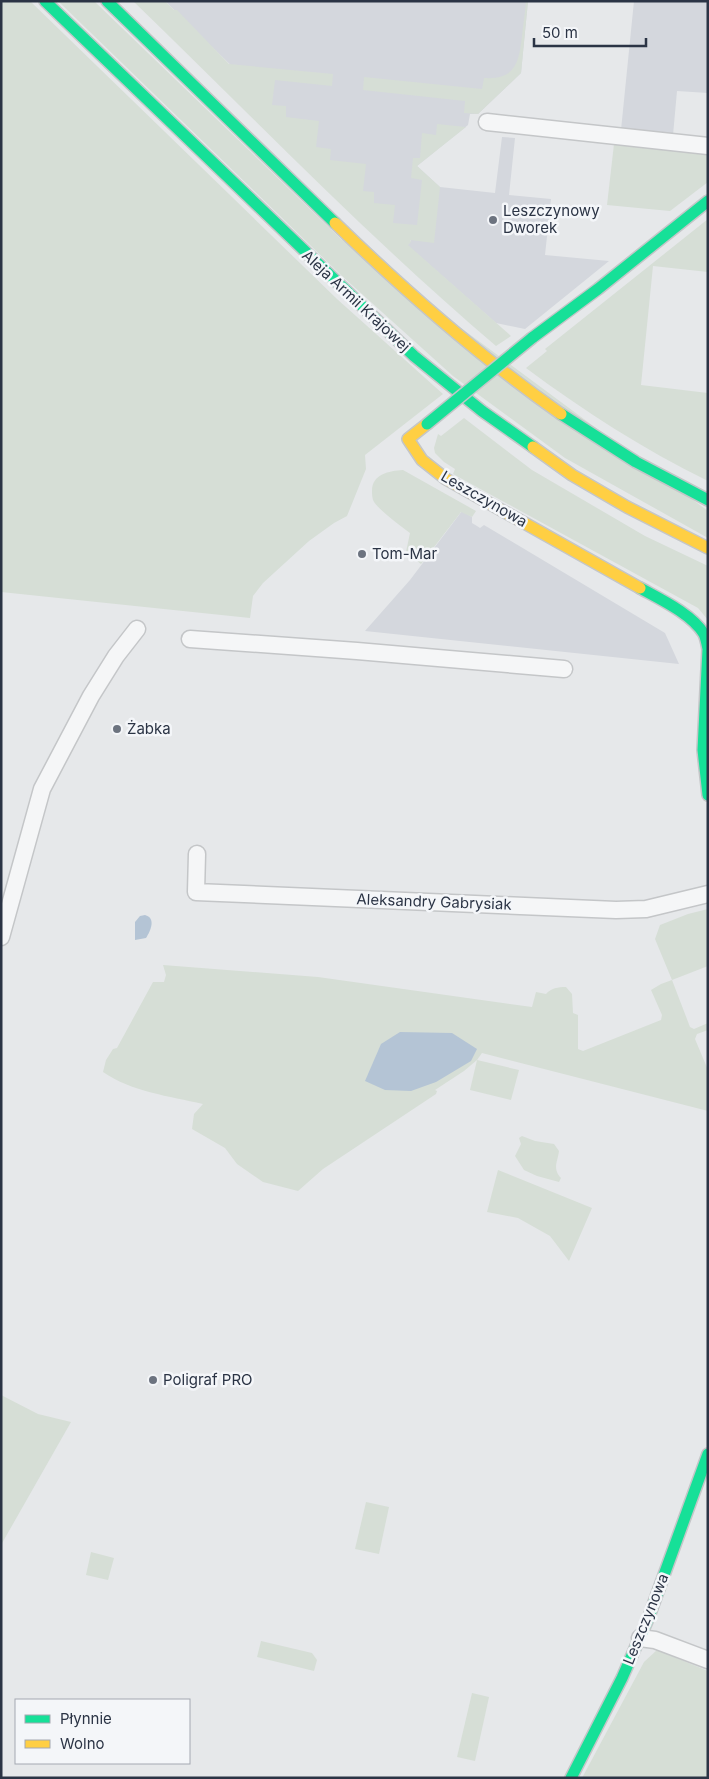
<svg xmlns="http://www.w3.org/2000/svg" width="709" height="1779" font-family="Inter,sans-serif">
	<style>
		.built { fill: #d4d7dd }
		.green { fill: #d6ded6 }
		.water { fill: #b4c4d5 }
		.lines { fill: none; stroke-linecap: round; stroke-linejoin: round }
		.street-casing { stroke: #c4c6c8; stroke-width: 19 }
		.fast-casing { stroke: #c4c6c8; stroke-width: 14 }
		.slow-casing { stroke: #c4c6c8; stroke-width: 14 }
		.street { stroke: #f5f6f7; stroke-width: 16 }
		.fast { stroke: #16e098; stroke-width: 11 }
		.slow { stroke: #ffcf43; stroke-width: 11 }
		.fast-bridge-casing { stroke: #c4c6c8; stroke-width: 14; stroke-linecap: butt }
		.fast-bridge { stroke: #16e098; stroke-width: 11 }
		.poi-dot { fill: #6c737f; stroke: #f4f6f9; stroke-width: 2 }
		.labels { text-anchor: middle; stroke-width: 5; stroke-linejoin: round; paint-order: stroke }
		.poi-label { font-size: 15px; fill: #2b3445; stroke: #f4f6f9; text-anchor: start }
		.street-label { font-size: 15px; fill: #2b3445; stroke: #f4f6f9 }
	</style>
	<rect width="100%" height="100%" fill="#e6e8ea"/>
	<g class="built">
		<path d="M165,1H528L521,73L478,114H470L468,125L417,166L440,187L495,193L502,137L515,138L509,195L551,199L545,255L609,261L525,329L496,323L407,245L411,241Z"/>
		<path d="M634,1H708V93L677,91L673,135L621,130Z"/>
		<path d="M462,511L472,517V523L477,526L480,528L484,525L665,633L679,664L365,631L410,580Z"/>
	</g>
	<g class="green">
		<path d="M1,1H30L337,299L443,394L365,455L366,469L347,516L334,523L309,541L263,583L253,596L250,618L1,592Z"/>
		<path d="M58,1H94L341,239L708,511V538L565,458L453,376L342,276Z"/>
		<path d="M133,1H165L174,10H177L229,64L333,74L332,86L275,80L272,105L286,106V117L319,121L316,147L331,149L330,160L366,164L363,191L374,192V203L395,205L393,223L417,225L422,180L411,178L413,158H420L422,133L436,135L437,124L466,127L417,166L440,187L434,243L410,240L411,242L408,245L511,336L496,346C369,238 253,117 133,1Z"/>
		<path d="M526,1H528L521,73L478,114L464,113L465,101L363,90L364,77L482,89L484,78C515,80 519,63 522,36C523,25 525,13 526,1Z"/>
		<path d="M614,144L708,154V182L670,211L607,205Z"/>
		<path d="M708,219V272L653,266L641,385L708,393V481C643,449 584,411 526,368L547,351L545,349Z"/>
		<path d="M464,418L532,470L645,536L708,566V620L698,608L453,474L455,469L444,462L435,453L434,448L438,434L441,436Z"/>
		<path d="M403,470L476,511L472,517L461,512L421,564L406,552L410,533C401,526 380,511 374,502C372,499 372,494 372,491C372,474 389,471 403,470Z"/>
		<path d="M708,909V966L672,980L690,1027L694,1029L708,1023V1030L697,1034L695,1039L708,1070V1111L482,1053L477,1060L519,1070L511,1100L470,1090L477,1060L464,1071L435,1090L437,1091L436,1094L323,1169L298,1191L263,1182L237,1164L225,1148L192,1129L194,1114L203,1104C169,1096 132,1092 103,1072L106,1060L113,1049L117,1048L153,982H164L166,975L163,965L318,977L532,1007L536,992L546,994C551,988 558,987 566,987L572,994L573,1013L578,1015V1049L583,1051L661,1020L662,1015L651,990L661,984L672,980L655,939L660,925L688,914Z"/>
		<path d="M522,1136L535,1141L554,1144L559,1151C558,1161 552,1168 561,1178L559,1182L537,1176L524,1170L515,1156L521,1144L519,1138Z"/>
		<path d="M498,1170L592,1208L569,1261L550,1236L518,1218L487,1212Z"/>
		<path d="M1,1395L38,1414L71,1422L1,1545Z"/>
		<path d="M366,1502L389,1507L379,1554L355,1549Z"/>
		<path d="M91,1552L114,1558L108,1580L86,1575Z"/>
		<path d="M261,1641L312,1653L317,1660L314,1671L257,1657Z"/>
		<path d="M657,1650L708,1671V1778H582L644,1662Z"/>
		<path d="M472,1693L489,1697L475,1761L457,1757Z"/>
	</g>
	<g class="water">
		<path d="M145,915C156,918 151,930 146,938L135,940V922L140,916Z"/>
		<path d="M400,1032L452,1033L477,1049L471,1061L436,1082L411,1091L385,1090L365,1081L381,1044Z"/>
	</g>
	<g class="lines">
		<defs>
			<g id="street">
				<path d="M487,122L708,146"/>
				<path d="M190,639L357,651L564,669"/>
				<path d="M197,854L196,892L616,910L646,909L708,894"/>
				<path d="M1,937L42,789L91,696L116,656L137,629"/>
				<path d="M640,1638L655,1640L708,1660"/>
			</g>
			<g id="fast">
				<path d="M45,1L414,356L482,411L533,447"/>
				<path d="M107,1L335,223"/>
				<path d="M532,338L598,289L708,201"/>
				<path d="M561,414L636,462L708,500"/>
				<path d="M640,588C660,599 692,614 704,634C706,638 707,644 708,649L703,750L708,795"/>
				<path d="M571,1778L622,1678L648,1619L708,1454"/>
			</g>
			<g id="slow">
				<path d="M335,223C406,292 480,357 561,414"/>
				<path d="M427,424L408,439L422,460L446,479L640,588"/>
				<path d="M533,447L572,475L627,507L708,548"/>
			</g>
		</defs>
		<use href="#street" class="street-casing"/>
		<use href="#fast" class="fast-casing"/>
		<use href="#slow" class="slow-casing"/>
		<use href="#street" class="street"/>
		<use href="#fast" class="fast"/>
		<use href="#slow" class="slow"/>
		<defs>
			<path id="fast-bridge" d="M427,424L532,338"/>
		</defs>
		<use href="#fast-bridge" class="fast-bridge-casing"/>
		<use href="#fast-bridge" class="fast-bridge"/>
	</g>
	<g class="poi-dot">
		<circle cx="493" cy="220" r="5"/>
		<circle cx="362" cy="554" r="5"/>
		<circle cx="117" cy="729" r="5"/>
		<circle cx="153" cy="1380" r="5"/>
	</g>
	<g class="labels">
		<g class="poi-label">
			<text x="503" y="216">Leszczynowy<tspan x="503" dy="17">Dworek</tspan></text>
			<text x="372" y="559">Tom-Mar</text>
			<text x="127" y="734">Żabka</text>
			<text x="163" y="1385">Poligraf PRO</text>
		</g>
		<g class="street-label">
			<text transform="translate(356 301) rotate(43)" y="5">Aleja Armii Krajowej</text>
			<text transform="translate(484 499) rotate(30)" y="5">Leszczynowa</text>
			<text transform="translate(434 902) rotate(2)" y="5">Aleksandry Gabrysiak</text>
			<text transform="translate(646 1619) rotate(-68)" y="5">Leszczynowa</text>
		</g>
	</g>
	<rect width="709" height="1779" fill="none" stroke="#2b3445" stroke-width="5"/>
	<rect x="15" y="1699" width="175" height="65" fill="#f4f6f9" stroke="#a4a8b1"/>
	<rect x="25" y="1715" width="25" height="8" fill="#16e098" stroke="#a4a8b1"/>
	<text x="60" y="1724" font-size="15" fill="#2b3445">Płynnie</text>
	<rect x="25" y="1740" width="25" height="8" fill="#ffcf43" stroke="#a4a8b1"/>
	<text x="60" y="1749" font-size="15" fill="#2b3445">Wolno</text>
	<path d="M534 38v8h112v-8" fill="none" stroke="#2b3445" stroke-width="2.5"/>
	<text x="542" y="38" font-size="15" fill="#2b3445" stroke="#f4f6f9" stroke-width="4" paint-order="stroke">50 m</text>
</svg>
